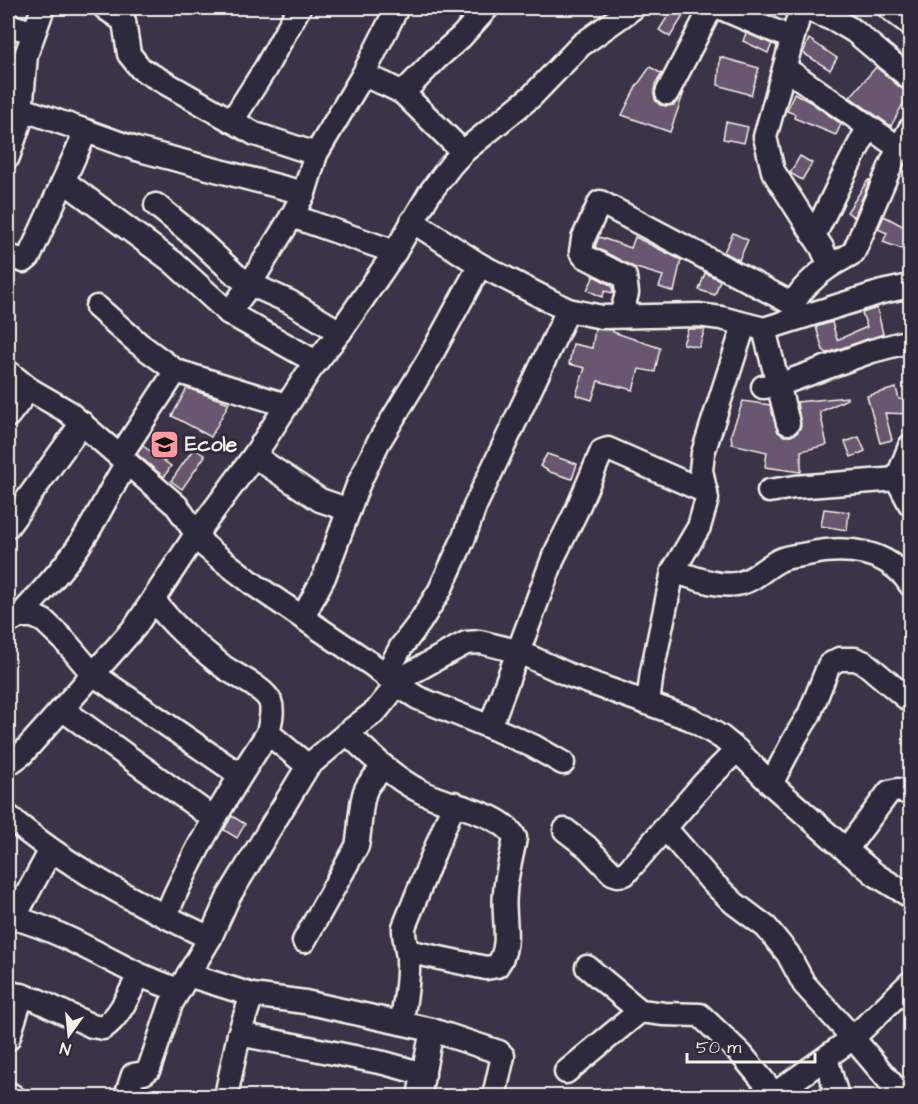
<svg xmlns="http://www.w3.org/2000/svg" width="918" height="1104" font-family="'Architects Daughter',sans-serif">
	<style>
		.building { fill: #695770; stroke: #f4f1e8; stroke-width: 1.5 }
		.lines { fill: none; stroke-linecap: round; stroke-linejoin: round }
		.minor-casing { stroke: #f4f1e8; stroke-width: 27 }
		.minor { stroke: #2f2a3d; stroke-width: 22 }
		.labels { text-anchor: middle; stroke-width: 6; stroke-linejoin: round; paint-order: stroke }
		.poi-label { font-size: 21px; font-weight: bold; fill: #f4f1e8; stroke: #2f2a3d; text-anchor: start }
	</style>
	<rect width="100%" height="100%" fill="#3b3347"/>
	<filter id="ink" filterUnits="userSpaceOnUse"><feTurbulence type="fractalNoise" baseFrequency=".0167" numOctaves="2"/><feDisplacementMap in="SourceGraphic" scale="12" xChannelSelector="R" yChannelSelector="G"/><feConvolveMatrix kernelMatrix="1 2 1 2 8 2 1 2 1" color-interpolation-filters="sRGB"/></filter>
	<g filter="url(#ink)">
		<g class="building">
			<path d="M673,8H688L670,37L659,30Z"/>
			<path d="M746,33L772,44L768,53L743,41Z"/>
			<path d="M809,39L837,58L830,70L803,53Z"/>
			<path d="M720,57L759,68L751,95L718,85Z"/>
			<path d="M650,67L662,74L655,84L654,93L655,100L660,105L667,106L674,105L684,92L670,132L622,115L636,87Z"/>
			<path d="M876,67L901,88L910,91L891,126L850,97Z"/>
			<path d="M794,93L810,102L844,126L841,124L836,135L794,118L795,114L787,111Z"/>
			<path d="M726,122L748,127L744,143L723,139Z"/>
			<path d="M800,156L812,163L802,180L790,173Z"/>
			<path d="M868,180H870L854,217L847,212Z"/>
			<path d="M884,216L910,230V252L883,242L887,233L878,229Z"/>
			<path d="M733,233L748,240L739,260L724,252Z"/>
			<path d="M599,237L631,248L635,237L681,260L674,292L659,287L663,276L633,267L595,247Z"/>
			<path d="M705,273L720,280L715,295L699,290Z"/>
			<path d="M594,276L612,286L613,293L605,291L602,297L587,290Z"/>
			<path d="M877,308L883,334L827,353L823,350L816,327L832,322L837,340L867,327L862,313Z"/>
			<path d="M595,329L613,330V332L660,348L655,372L639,369L633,390L598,381L592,400L576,395L585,368L569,364L573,344L592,348Z"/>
			<path d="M688,329H705L699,347L683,344Z"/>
			<path d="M187,388L229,403L211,437L172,416Z"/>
			<path d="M896,388L899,399L910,400V414L885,413L892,440L880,443L867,396Z"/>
			<path d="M847,397V399L820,412L827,445L801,451V472L765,467L767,452L732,444L731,434L743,401L770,405L778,432L784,436H791L797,433L801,426L797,402Z"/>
			<path d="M859,437L865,451L851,457L845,442Z"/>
			<path d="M143,446L171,466L164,477L137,454Z"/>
			<path d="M194,448L205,456L182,489L171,481Z"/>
			<path d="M547,454L577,464L572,479L550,472L540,466Z"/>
			<path d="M824,509L849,512L847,530L821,526Z"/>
			<path d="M232,816L245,824L237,838L224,830Z"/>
		</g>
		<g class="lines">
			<defs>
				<g id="minor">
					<path d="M105,8L124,21L129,54L141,69L255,134L316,154"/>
					<path d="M721,8L791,38"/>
					<path d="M804,8L837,21L854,31L910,78"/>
					<path d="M889,8L910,24"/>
					<path d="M8,25L33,32"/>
					<path d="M785,68L899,148"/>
					<path d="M363,75L385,84L403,93L463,152"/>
					<path d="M403,93L436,59L461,37L487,8"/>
					<path d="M667,93L711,8"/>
					<path d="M22,109L86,131"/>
					<path d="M232,121L265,69L299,8"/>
					<path d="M8,157L20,122L26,55L43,8"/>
					<path d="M65,182L173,262L229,313L316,362"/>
					<path d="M156,205L194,236L236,275L250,284L290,302L340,332"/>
					<path d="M292,216L395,252"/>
					<path d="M412,221L480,265L568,310L602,317L698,315L721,318L764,329L882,292L910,286"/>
					<path d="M814,236L844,174L868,128"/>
					<path d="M8,256L24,261L29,257L86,131L136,149L304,193"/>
					<path d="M830,266L853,253L856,247L893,160L910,129"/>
					<path d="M97,307L138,343L176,371L120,456"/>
					<path d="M229,313L250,284L292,216L304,193L316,154L363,75L397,8"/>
					<path d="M621,316L627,293L625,277L584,256L581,252L583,239L600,202L793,304"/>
					<path d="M798,317L793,304C802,287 815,276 830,266L822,248L773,171L765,137L801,8"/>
					<path d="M764,329L788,423"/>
					<path d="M176,371L286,405"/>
					<path d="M8,372L29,389L67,411L177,506L204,545L217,556L256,586L374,666L397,685L411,673L447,653L466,643L480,642L517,651L569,675L691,719L721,737L737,750L771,784L846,850L876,875L910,896"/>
					<path d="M763,387L778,385L872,351L910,341"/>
					<path d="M8,416L29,389"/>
					<path d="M910,446L897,479L910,504"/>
					<path d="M254,456L320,500L349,510"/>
					<path d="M769,491L795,487L897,479"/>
					<path d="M8,526L82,423"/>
					<path d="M673,571C693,577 716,587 736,584C753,582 765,567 780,560C788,556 799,556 807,554C845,546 887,549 910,584"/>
					<path d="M154,600C173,627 199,647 225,668C237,676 264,688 270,701C274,711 270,723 268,733L308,766"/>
					<path d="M20,616C40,593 63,570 80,544C98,518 110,489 127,463"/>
					<path d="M303,617L324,577L358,485L378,443L429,359L480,265"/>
					<path d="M8,622L20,616H33L44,621L64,640L93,674L240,775"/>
					<path d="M386,675L401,647L420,622L440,590L463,540L475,506L568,310"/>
					<path d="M648,703L652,672L673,571L699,527L707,499L701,470L703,453L744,325"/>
					<path d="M62,709L213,818"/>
					<path d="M490,727L533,746L563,763"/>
					<path d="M8,764L22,754L135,627L197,533L254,456L310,370L340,332L395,252L429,194L451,165L463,152L532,96L581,45L633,8"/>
					<path d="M771,784L796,736L809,715L829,665L839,659H855L865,663L910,701"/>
					<path d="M8,816C67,867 140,905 210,938"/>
					<path d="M665,828L711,881L734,903L766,927L788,954L804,984L853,1038L891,1083L898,1096"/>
					<path d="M565,830L587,847L612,873L618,875L625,874L704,783L737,750"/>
					<path d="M51,850L14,918C59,930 97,954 138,974C151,980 165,985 178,990"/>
					<path d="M846,850L889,792L898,790L910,793"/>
					<path d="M166,915C193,851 229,792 268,733"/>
					<path d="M304,941L357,846C361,829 359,805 366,789C370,781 378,774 384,767"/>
					<path d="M407,951L486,968L497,966C513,945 502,918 505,893C506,875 512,856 515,838C505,815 455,806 433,797C399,784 373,757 347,733L376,711L397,685L418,698L490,727L554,556L576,512L602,451L608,449L706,492"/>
					<path d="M587,967L640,1011L664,1014L700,1015L741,1054L776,1096"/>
					<path d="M188,975L252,995L305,1002L432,1030L499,1052L503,1056L494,1096"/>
					<path d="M8,992L37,1000L92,1026L103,1028C120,1017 130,992 139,975"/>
					<path d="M401,1023C405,1003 409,981 408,960C408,947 403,941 404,927L454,803"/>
					<path d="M239,1034L384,1063L424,1074"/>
					<path d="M8,1039L22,995"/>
					<path d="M826,1058L837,1096"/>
					<path d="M566,1072L640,1011"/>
					<path d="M8,1093L13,1096"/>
					<path d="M126,1096L133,1075L144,1073L149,1069L171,1004L210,938L229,896L308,766L347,733"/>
					<path d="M226,1096L239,1034L252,995"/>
					<path d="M419,1096L432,1030"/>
					<path d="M772,1096L853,1038L910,983"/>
				</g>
			</defs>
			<use href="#minor" class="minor-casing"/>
			<use href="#minor" class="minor"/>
		</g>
	</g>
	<defs>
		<symbol id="school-square" viewBox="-11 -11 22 22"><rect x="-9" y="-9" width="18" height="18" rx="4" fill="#ff9aa2" stroke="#2f2a3d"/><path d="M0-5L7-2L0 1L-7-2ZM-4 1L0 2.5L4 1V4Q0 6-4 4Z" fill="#111"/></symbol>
	</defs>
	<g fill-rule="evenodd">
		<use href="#school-square" x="148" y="428" width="33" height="33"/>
	</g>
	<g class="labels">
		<g class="poi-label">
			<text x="185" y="451">Ecole</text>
		</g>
	</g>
	<rect width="918" height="1104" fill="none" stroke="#2f2a3d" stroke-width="30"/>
	<rect x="15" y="15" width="888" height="1074" fill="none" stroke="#f4f1e8" stroke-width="2" filter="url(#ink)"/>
	<g transform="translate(69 1035) rotate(195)" stroke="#2f2a3d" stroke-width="4.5" paint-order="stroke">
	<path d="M0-4.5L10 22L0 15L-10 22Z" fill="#f4f1e8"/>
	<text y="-9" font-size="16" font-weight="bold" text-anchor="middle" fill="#f4f1e8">N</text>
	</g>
	<path d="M687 1053v9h128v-9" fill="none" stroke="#f4f1e8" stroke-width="3"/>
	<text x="696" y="1053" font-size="18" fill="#f4f1e8" stroke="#2f2a3d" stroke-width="4.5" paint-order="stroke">50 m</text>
</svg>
